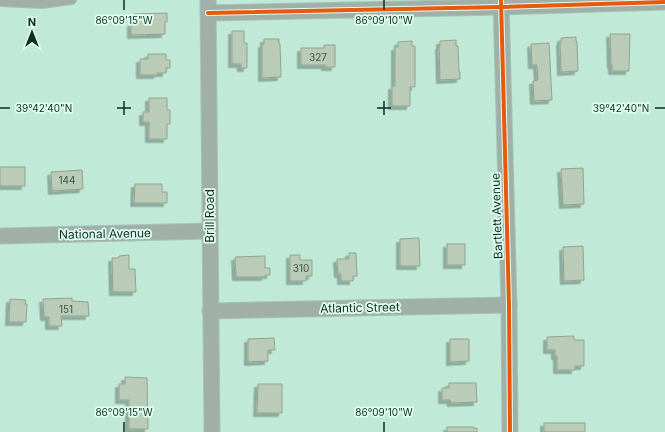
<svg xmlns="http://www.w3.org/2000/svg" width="665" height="432" font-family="Inter,sans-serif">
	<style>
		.building { fill: #baccb7; stroke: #91a38f; filter: url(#shadow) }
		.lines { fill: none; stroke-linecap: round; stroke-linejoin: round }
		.service-casing { stroke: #a3c4b7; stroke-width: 10 }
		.minor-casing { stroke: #a3c4b7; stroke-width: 17 }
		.service { stroke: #a1afa9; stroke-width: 8 }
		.minor { stroke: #a1afa9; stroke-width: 15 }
		.cycleway-casing { stroke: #e0fdf0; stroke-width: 6 }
		.cycleway { stroke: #e8590c; stroke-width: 4 }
		.ticks { fill: none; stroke: #0f2e23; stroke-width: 1.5 }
		.labels { text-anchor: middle; stroke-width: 3.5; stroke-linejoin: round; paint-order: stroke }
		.number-label { font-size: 10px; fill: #3a5648 }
		.street-label { font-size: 12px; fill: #0f2e23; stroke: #e0fdf0 }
		.ticks-label { font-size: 10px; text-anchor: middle; fill: #0f2e23; stroke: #e0fdf0; stroke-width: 3.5; stroke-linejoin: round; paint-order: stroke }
	</style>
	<defs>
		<filter id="shadow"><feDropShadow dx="-3.5" dy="3.5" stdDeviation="0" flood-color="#0004"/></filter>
	</defs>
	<rect width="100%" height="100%" fill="#c0e9d8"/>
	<g class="building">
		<path d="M167,13V22H165V34L131,35V23H134V14Z"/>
		<path d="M232,31H244V43H247V68H241V64H232Z"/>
		<path d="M610,34H630L629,71H612V65H611Z"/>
		<path d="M576,37V41H577L578,71L561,72L560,42H561V38Z"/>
		<path d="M264,39H279V44H280L281,77L262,78V44H264Z"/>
		<path d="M456,40V46H458L459,72H460V79L440,80L439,46H440V41Z"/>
		<path d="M412,41V46H415V87H410V106H392V86H395V47H398V42Z"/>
		<path d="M549,43L552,100L534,101L533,81L538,80L537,65H532L531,44Z"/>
		<path d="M324,45H335V67H325V65H301V48H324Z"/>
		<path d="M148,54H166V60H170V68H166V73H157V75H140V59H148Z"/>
		<path d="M149,98H167V110H170V124H167V139H149V122H143V112H149Z"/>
		<rect x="0" y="167" width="25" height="19"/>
		<path d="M583,168L584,204L563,205L561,169Z"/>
		<path d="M82,170L83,189L52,191L51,172Z"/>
		<path d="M135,184H162V192H167V203H134Z"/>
		<path d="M419,238L420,266H400V239Z"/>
		<rect x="447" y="244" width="18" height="21"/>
		<path d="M583,246L584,280L564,281L563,247Z"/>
		<path d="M349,253H356L357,276H353V281H341V274H338L337,259H349Z"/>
		<path d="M129,255V269H135L136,292H113L112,258H119V256Z"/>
		<path d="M290,255H300V260H312V276H306V281H290Z"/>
		<path d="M265,256V268H270V275H265V277H236L235,257Z"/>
		<path d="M72,298V301L88,302L89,316H61L62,326H49V317H44L43,299Z"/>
		<path d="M10,299L26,300L25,304H27L26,322H9Z"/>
		<path d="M574,336V340H584V366H575V370H557V356H555V350H547V337Z"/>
		<path d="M274,338L275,350H268V361L248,362V339Z"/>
		<path d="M450,339H469V361L450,362Z"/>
		<path d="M125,377L147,378L148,429H129V400H119V384H125Z"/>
		<path d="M449,383H476L477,402L451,403L450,400H442V388H449Z"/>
		<path d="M258,384H282V413H257Z"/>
		<rect x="544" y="423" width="41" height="9"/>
		<path d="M447,427H473V428H477V432H447Z"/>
	</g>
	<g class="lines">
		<defs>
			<path id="service" d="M0,2L42,4L72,0"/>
			<g id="minor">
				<path d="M208,0L212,432"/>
				<path d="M501,0L509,305L510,432"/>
				<path d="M208,13L501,7L665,2"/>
				<path d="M0,236L210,231"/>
				<path d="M210,311L509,305"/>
			</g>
		</defs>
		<use href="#service" class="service-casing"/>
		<use href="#minor" class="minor-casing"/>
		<use href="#service" class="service"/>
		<use href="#minor" class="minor"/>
		<defs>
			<g id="cycleway">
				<path d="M501,0L509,305L510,432"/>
				<path d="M208,13L501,7L665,2"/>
			</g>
		</defs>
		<use href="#cycleway" class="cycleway-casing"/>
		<use href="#cycleway" class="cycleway"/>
	</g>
	<path class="ticks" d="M124,0V10M384,0V10M124,101V115M384,101V115M0,108H10M117,108H131M377,108H391M655,108H665M124,422V432M384,422V432"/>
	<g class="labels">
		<g class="number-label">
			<text x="318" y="61">327</text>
			<text x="67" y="184">144</text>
			<text x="301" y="272">310</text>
			<text x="66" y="313">151</text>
		</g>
		<g class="street-label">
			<text transform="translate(210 216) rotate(-90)" y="4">Brill Road</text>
			<text transform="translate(497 216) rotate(-92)" y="4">Bartlett Avenue</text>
			<text transform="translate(105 234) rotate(-1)" y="4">National Avenue</text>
			<text transform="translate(360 308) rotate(-1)" y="4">Atlantic Street</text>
		</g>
	</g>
	<g class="ticks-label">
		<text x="124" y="24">86°09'15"W</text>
		<text x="384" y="24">86°09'10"W</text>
		<text x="44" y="112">39°42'40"N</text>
		<text x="621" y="112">39°42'40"N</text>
		<text x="124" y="416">86°09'15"W</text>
		<text x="384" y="416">86°09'10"W</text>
	</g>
	<g transform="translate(32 32)" stroke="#e0fdf0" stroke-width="3" paint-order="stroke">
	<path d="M0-3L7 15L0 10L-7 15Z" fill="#0f2e23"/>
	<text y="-6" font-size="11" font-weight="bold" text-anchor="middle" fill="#0f2e23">N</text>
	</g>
</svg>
